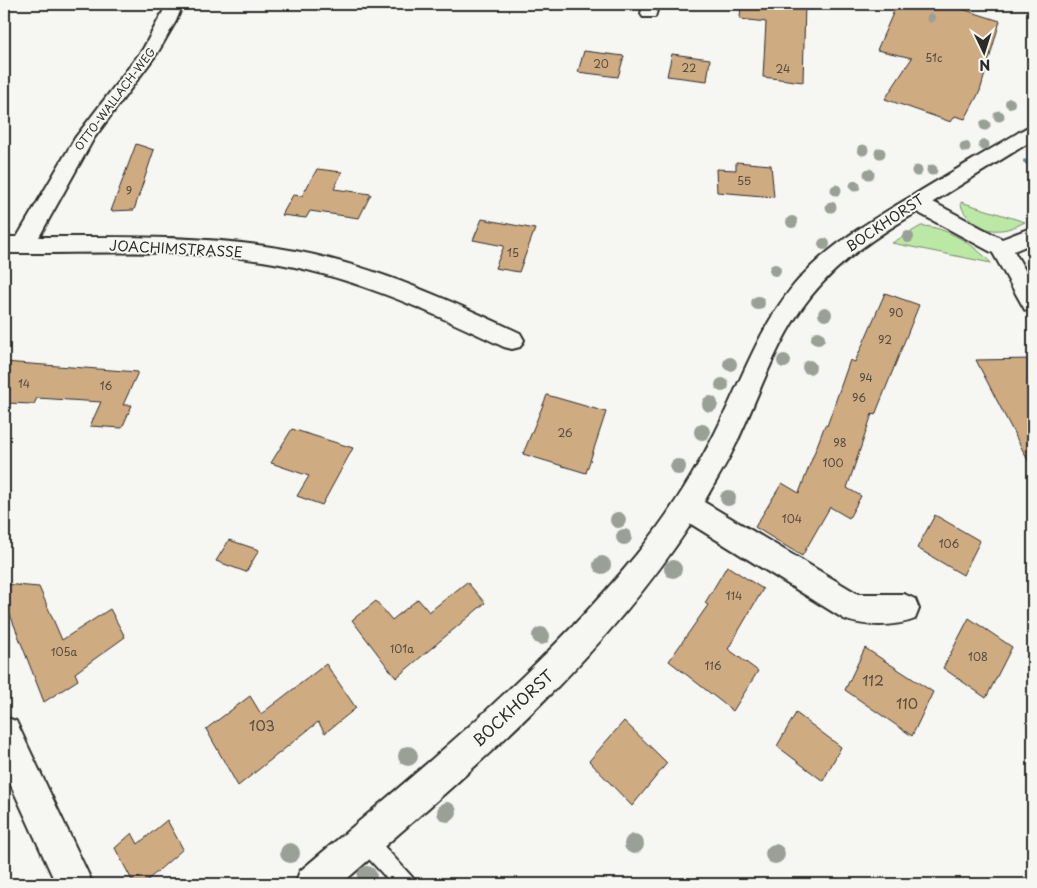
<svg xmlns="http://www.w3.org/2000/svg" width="1037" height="888" font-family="'Playpen Sans',sans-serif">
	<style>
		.green { fill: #bce8a5; stroke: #748a68 }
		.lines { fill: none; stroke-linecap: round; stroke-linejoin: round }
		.stream { fill: #628c9d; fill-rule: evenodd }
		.building { fill: #cfab81; stroke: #2b2b2b }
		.lane-casing { stroke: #2b2b2b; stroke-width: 4 }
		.street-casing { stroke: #2b2b2b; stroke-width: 4 }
		.lane { fill: #f6f6f2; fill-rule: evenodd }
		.street { fill: #f6f6f2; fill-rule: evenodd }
		.tree { fill: #9aa096 }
		.labels { text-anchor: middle; stroke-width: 4; stroke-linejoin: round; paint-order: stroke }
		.number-label { font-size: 11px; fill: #544b40 }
		.far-street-label { font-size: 11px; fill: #2b2b2b; stroke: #f6f6f2 }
		.street-label { font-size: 14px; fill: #2b2b2b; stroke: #f6f6f2 }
		.near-number-label { font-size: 14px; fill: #544b40 }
		.near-street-label { font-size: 16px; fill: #2b2b2b; stroke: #f6f6f2 }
	</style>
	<rect width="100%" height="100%" fill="#f6f6f2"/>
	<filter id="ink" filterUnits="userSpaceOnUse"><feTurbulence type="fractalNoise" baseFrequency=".02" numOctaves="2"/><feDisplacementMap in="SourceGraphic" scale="10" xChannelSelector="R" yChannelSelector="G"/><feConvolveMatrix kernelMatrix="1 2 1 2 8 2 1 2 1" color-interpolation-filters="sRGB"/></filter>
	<g filter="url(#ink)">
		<g class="green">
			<path d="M961,202L1025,222C1006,232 988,235 970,219C965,214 961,209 961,202Z"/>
			<path d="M921,226C945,226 975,245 991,263L892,243Z"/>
		</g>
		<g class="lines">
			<path class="stream" d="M1025,159L1033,165V170L1023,162V160Z"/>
		</g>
		<g class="building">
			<path d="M741,4H805L803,82L763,77L766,22L740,19Z"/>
			<path d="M897,4H946L1000,21L980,91L965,119L955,116L951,122L885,99L912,58L877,50Z"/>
			<path d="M584,51L624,56L618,77L578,72Z"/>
			<path d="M672,54L710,59L707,81L667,76Z"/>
			<path d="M136,144L154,150L134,210L111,211Z"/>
			<path d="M736,162L771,165L774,197L717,192L716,169L736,170Z"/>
			<path d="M317,169L342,172L334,189L371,194L359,218L310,211L306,218L282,215L293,195L302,196Z"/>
			<path d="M482,219L535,229L519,272L495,268L504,246L473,240Z"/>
			<path d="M885,293L919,305L875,415L872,414L847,488L861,496L849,518L830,507L802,556L755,527L782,483L799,493L825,425L827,426L850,360L855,362Z"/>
			<path d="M1033,359V470L976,360Z"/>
			<path d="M4,362L138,372L123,405H132L122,428L90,426L101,402L37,398L34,404L4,403Z"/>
			<path d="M547,395L606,412L586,473L523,454Z"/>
			<path d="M292,429L353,448L322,505L297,496L309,476L271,463Z"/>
			<path d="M935,515L980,541L963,575L917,548Z"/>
			<path d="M229,540L259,550L246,572L216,561Z"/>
			<path d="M727,566L763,589L728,649L758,671L733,711L669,661L708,605L705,603Z"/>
			<path d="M467,582L485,603L396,678L352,620L376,601L392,620L418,599L429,612Z"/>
			<path d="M4,584L39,587L62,640L110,609L125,637L75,673L78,680L44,702L4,599Z"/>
			<path d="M969,618L1012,647L986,698L943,668Z"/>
			<path d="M865,648L933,692L912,736L845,690Z"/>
			<path d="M326,664L356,708L325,733L318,722L238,786L206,729L250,696L261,714Z"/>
			<path d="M796,713L841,747L823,781L777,746Z"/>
			<path d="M624,721L667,763L632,806L589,761Z"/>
			<path d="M167,820L183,849L143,884H134L115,848L132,833L138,844Z"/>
		</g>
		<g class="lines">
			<defs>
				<path id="lane" d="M365,831L372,833L412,877L414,884H392L358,847L356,840L358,833Z"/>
				<g id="street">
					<path d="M167,4H183L176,21L158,52L94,138L39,237C119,237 198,235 278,248C363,261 443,297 520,333L524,340L520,347L512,349L504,347C431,312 359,279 280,264C189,247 96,254 4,253V237H17L75,138L143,49Z"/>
					<path d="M643,4H659L655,17H643L641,14Z"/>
					<path d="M1033,126V140L933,202L1002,239L1033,227V243L1014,251L1033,284V313L1025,310L993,253L917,212C878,235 840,260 811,296C777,338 760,393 737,442C728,462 715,482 704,502L858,594H904L915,599L919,609L915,619C895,627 864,627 844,619L691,524C598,665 468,774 341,884H295L300,871C418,772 538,674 636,555C666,519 693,476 714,435C740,384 758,329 794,285C827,245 874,219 917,193C953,171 990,150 1026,128Z"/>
					<path d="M4,717L16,721L93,884H56L4,770Z"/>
				</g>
			</defs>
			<use href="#lane" class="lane-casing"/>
			<use href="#street" class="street-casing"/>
			<use href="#lane" class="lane"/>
			<use href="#street" class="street"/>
		</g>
		<g class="tree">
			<circle cx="931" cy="18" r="4.5"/>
			<circle cx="1010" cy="103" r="5"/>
			<circle cx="999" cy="116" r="5.5"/>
			<circle cx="985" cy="125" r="5.5"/>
			<circle cx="984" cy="145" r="5.5"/>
			<circle cx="965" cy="147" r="5.5"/>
			<circle cx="863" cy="150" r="5.5"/>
			<circle cx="880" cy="153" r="5.5"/>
			<circle cx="932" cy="170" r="5.5"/>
			<circle cx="917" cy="171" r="5.5"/>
			<circle cx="869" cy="174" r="5.5"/>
			<circle cx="855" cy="186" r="5.5"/>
			<circle cx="836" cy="190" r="5.5"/>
			<circle cx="831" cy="207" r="5.5"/>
			<circle cx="792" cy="222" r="6"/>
			<circle cx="908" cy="237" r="6"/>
			<circle cx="824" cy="244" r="6"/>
			<circle cx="775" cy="270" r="6"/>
			<circle cx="758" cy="303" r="7"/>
			<circle cx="825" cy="314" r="7"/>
			<circle cx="818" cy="338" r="7"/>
			<circle cx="784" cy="361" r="7"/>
			<circle cx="730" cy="364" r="7"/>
			<circle cx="809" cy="367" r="7"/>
			<circle cx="722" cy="385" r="7"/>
			<circle cx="710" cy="404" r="8"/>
			<circle cx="702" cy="432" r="8"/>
			<circle cx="678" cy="467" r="8"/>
			<circle cx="728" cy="498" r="8"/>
			<circle cx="618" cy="520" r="8"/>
			<circle cx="624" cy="537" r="8"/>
			<circle cx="602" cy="565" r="9"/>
			<circle cx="673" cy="569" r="9"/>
			<circle cx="541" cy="636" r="9"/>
			<circle cx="408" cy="756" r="10"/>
			<circle cx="447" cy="812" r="10"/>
			<circle cx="634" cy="844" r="10"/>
			<circle cx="290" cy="853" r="10"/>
			<circle cx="775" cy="854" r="10"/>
			<circle cx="367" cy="876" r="10"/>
		</g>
	</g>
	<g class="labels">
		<g class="number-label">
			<text x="934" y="62">51c</text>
			<text x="601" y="68">20</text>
			<text x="689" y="72">22</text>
			<text x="783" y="73">24</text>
			<text x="744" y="185">55</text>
			<text x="129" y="195">9</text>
			<text x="513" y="257">15</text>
			<text x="896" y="317">90</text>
			<text x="885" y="344">92</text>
			<text x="866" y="382">94</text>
			<text x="24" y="388">14</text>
			<text x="106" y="390">16</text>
			<text x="859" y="402">96</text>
			<text x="565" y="437">26</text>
			<text x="840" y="447">98</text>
			<text x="833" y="467">100</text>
			<text x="792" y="523">104</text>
			<text x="949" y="548">106</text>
			<text x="734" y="600">114</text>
			<text x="402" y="653">101a</text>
			<text x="64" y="656">105a</text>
			<text x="978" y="661">108</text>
			<text x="713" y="670">116</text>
		</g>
		<g class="far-street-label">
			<text transform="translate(115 99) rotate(-53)" y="4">OTTO-WALLACH-WEG</text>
		</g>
		<g class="street-label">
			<text transform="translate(885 223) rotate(-34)" y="5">BOCKHORST</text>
			<text transform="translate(176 249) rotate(3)" y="5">JOACHIMSTRASSE</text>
		</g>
		<g class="near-number-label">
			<text x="873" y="686">112</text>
			<text x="907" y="709">110</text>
			<text x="262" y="731">103</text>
		</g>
		<g class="near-street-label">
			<text transform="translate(513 708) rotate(-43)" y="6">BOCKHORST</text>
		</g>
	</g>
	<rect width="1037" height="888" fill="none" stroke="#f6f6f2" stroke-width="20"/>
	<rect x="10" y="10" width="1017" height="868" fill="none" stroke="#2b2b2b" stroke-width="2" filter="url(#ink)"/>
	<g transform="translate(984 52) rotate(176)" stroke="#f6f6f2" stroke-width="4" paint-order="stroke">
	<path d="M0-4L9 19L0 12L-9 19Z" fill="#2b2b2b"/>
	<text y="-8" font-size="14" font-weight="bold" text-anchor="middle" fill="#2b2b2b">N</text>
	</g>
</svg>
